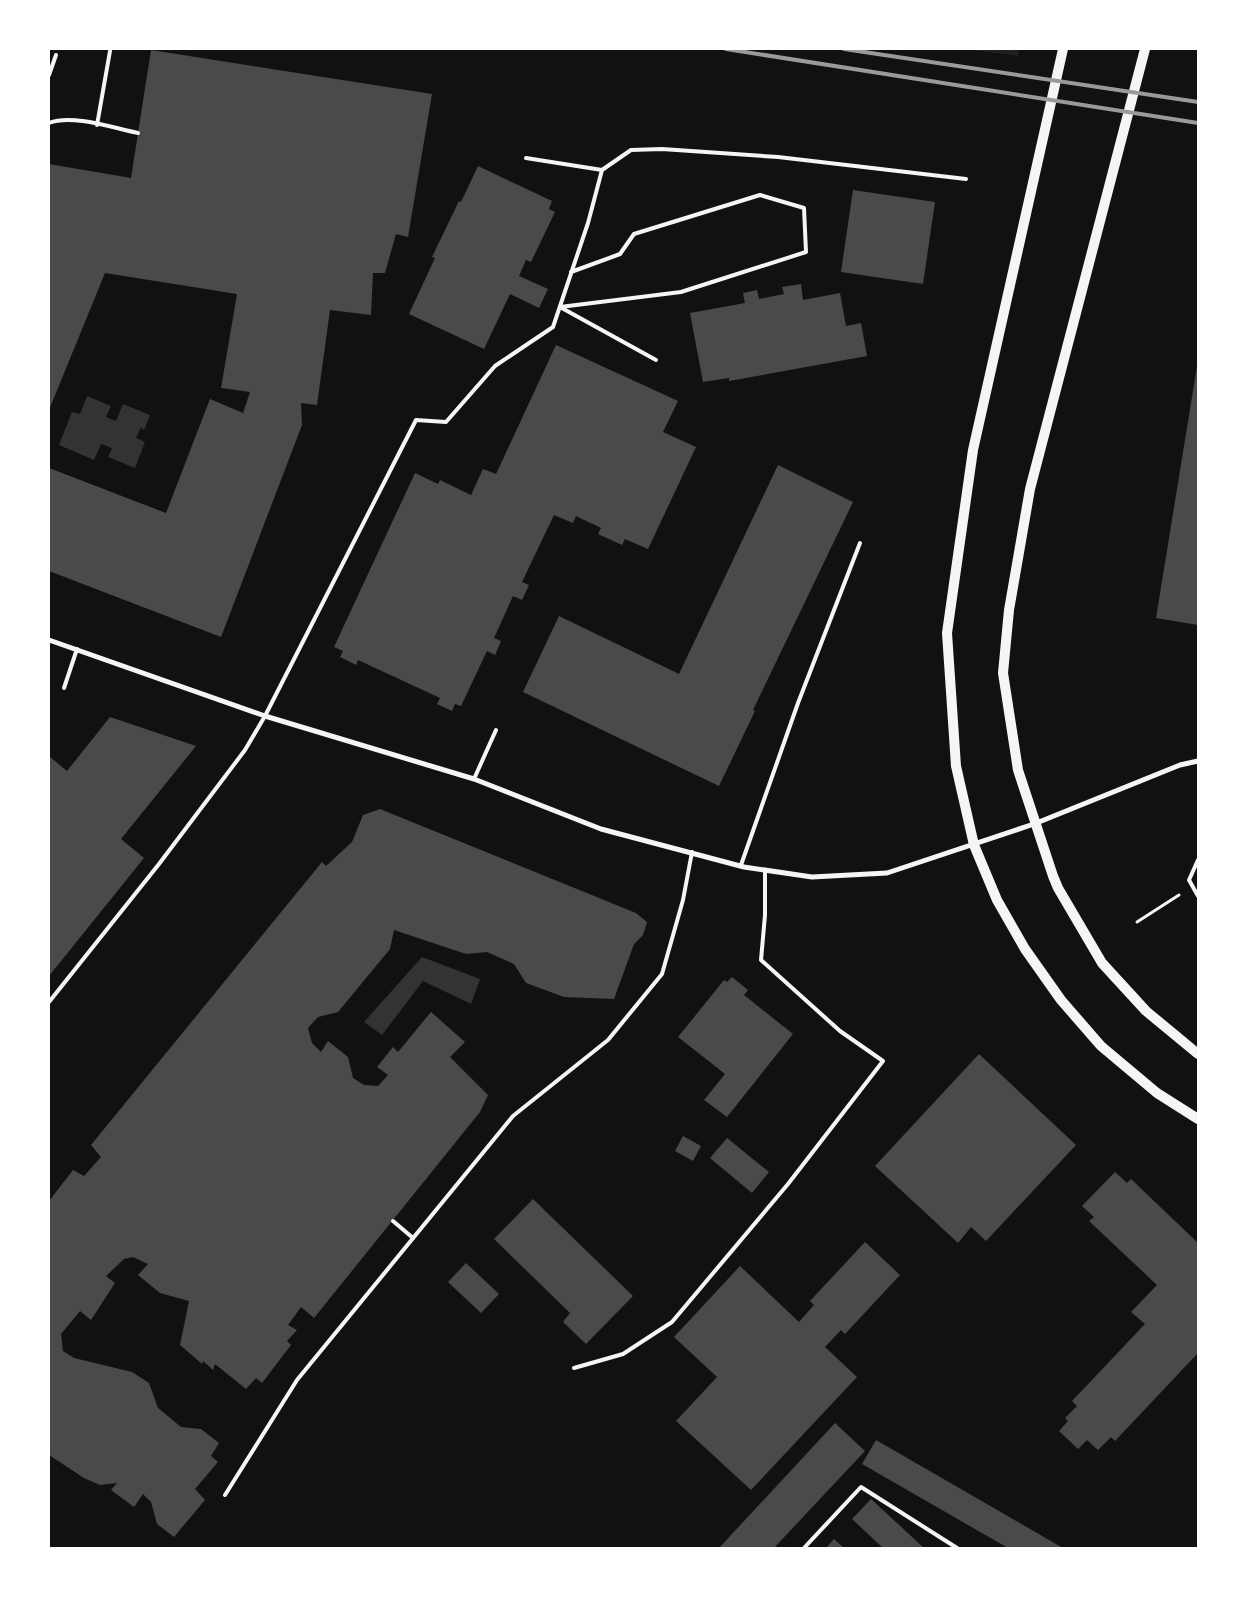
<svg xmlns="http://www.w3.org/2000/svg" width="1247" height="1597" font-family="'Public Sans',sans-serif">
	<style>
		.green { fill: #202020 }
		.water { fill: #333 }
		.building { fill: #4a4a4a }
		.lines { fill: none; stroke-linecap: round; stroke-linejoin: round }
		.path { stroke: #f5f5f5; stroke-width: 3 }
		.service { stroke: #f5f5f5; stroke-width: 4 }
		.minor { stroke: #f5f5f5; stroke-width: 5 }
		.secondary { stroke: #f5f5f5; stroke-width: 10 }
		.rail { stroke: #9a9a9a; stroke-width: 4 }
	</style>
	<rect width="100%" height="100%" fill="#111"/>
	<path class="green" d="M965,49H1019L1018,56Z"/>
	<g class="water">
		<path d="M87,396L111,406L106,417L116,421L123,404L150,415L144,430L141,427L136,438L145,442L135,468L108,457L112,448L101,444L94,460L59,445L72,412L80,414Z"/>
		<path d="M422,957L480,979L471,1004L423,981L382,1035L364,1022Z"/>
	</g>
	<g class="building">
		<path d="M151,50L432,94L408,237L396,234L385,273H373L371,315L330,310L317,405L301,403L302,425L221,637L49,571V468L166,513L210,399L243,413L250,392L221,388L237,294L105,273L49,410V164L131,178Z"/>
		<path d="M478,166L552,201L549,209L555,212L531,262L526,260L519,276L548,289L539,308L510,294L484,349L409,314L435,258L432,257L459,201L461,202Z"/>
		<path d="M853,190L935,202L923,284L841,272Z"/>
		<path d="M801,284L803,300L840,293L846,326L861,323L867,356L729,381V378L703,382L690,313L745,303L743,293L757,290L759,299L784,294L782,287Z"/>
		<path d="M556,345L678,401L663,432L696,447L648,549L625,539L622,545L598,534L601,528L576,516L573,523L554,515L522,582L529,585L522,600L513,596L494,638L501,641L495,655L487,651L461,706L455,704L452,711L437,704L440,698L358,660L356,665L340,657L343,651L334,647L415,473L438,484L440,480L471,495L483,469L496,474Z"/>
		<path d="M1197,366H1198V625L1156,618Z"/>
		<path d="M778,465L853,502L753,710L755,711L719,786L523,692L559,616L679,674Z"/>
		<path d="M110,717L196,746L121,839L144,858L49,976V756L67,771Z"/>
		<path d="M380,809L636,913L647,922L643,935L634,944L614,999L564,997L526,983L514,964L487,952L466,954L394,930L390,949L338,1012L318,1017L308,1028L312,1043L321,1052L328,1041L348,1057L353,1078L364,1085L378,1086L388,1075L377,1067L393,1047L398,1052L431,1012L465,1042L450,1057L488,1095L480,1112L314,1318L301,1307L288,1325L297,1330L287,1341L291,1345L262,1383L256,1378L246,1389L215,1364L213,1370L203,1361L202,1364L180,1345L189,1301L160,1293L138,1275L148,1264L133,1257L124,1259L106,1276L115,1283L91,1320L80,1311L61,1334L63,1351L74,1358L132,1372L149,1383L158,1408L181,1427L201,1429L219,1443L211,1456L218,1462L195,1489L205,1500L174,1537L157,1524L151,1502L143,1494L134,1507L111,1490L117,1483L100,1485L84,1478L49,1455V1201L73,1170L84,1176L101,1157L91,1145L322,862L326,866L352,842L363,815Z"/>
		<path d="M732,977L748,990L744,995L793,1034L727,1117L704,1100L725,1074L678,1037L724,980L727,982Z"/>
		<path d="M979,1054L1076,1145L986,1241L971,1227L958,1243L875,1166Z"/>
		<path d="M683,1136L701,1146L693,1161L675,1151Z"/>
		<path d="M727,1138L769,1172L752,1193L710,1158Z"/>
		<path d="M1115,1172L1127,1183L1131,1179L1198,1243V1353L1115,1441L1111,1437L1098,1450L1087,1440L1078,1449L1059,1431L1068,1421L1065,1418L1077,1406L1072,1401L1145,1324L1131,1312L1157,1285L1089,1221L1094,1217L1082,1206Z"/>
		<path d="M533,1199L633,1296L586,1344L563,1322L570,1313L494,1239Z"/>
		<path d="M865,1242L900,1275L845,1334L841,1330L825,1347L857,1377L751,1490L676,1421L717,1377L674,1337L740,1266L799,1322L814,1305L810,1301Z"/>
		<path d="M466,1263L499,1294L481,1313L448,1282Z"/>
		<path d="M835,1423L865,1451L774,1548H719Z"/>
		<path d="M876,1440L1063,1548H1008L862,1464Z"/>
		<path d="M871,1499L924,1548H883L852,1519Z"/>
		<path d="M834,1539L844,1548H826Z"/>
	</g>
	<g class="lines">
		<path class="path" d="M1137,922L1179,895"/>
		<g class="service">
			<path d="M49,75L56,55"/>
			<path d="M49,123C73,114 113,128 138,133"/>
			<path d="M97,125L110,51"/>
			<path d="M602,170L631,150L662,149L778,157L966,179"/>
			<path d="M560,307L681,292L806,252L804,208L760,195L634,234L620,254L571,272"/>
			<path d="M560,307L656,360"/>
			<path d="M64,688L77,649"/>
			<path d="M474,779L496,730"/>
			<path d="M1198,860L1189,880L1198,896"/>
			<path d="M741,865L798,703L860,543"/>
			<path d="M49,1002L159,864L245,750L265,716L416,420L446,422L495,366L553,327L588,223L602,170L526,158"/>
			<path d="M393,1221L413,1238"/>
			<path d="M574,1368L623,1354L672,1322L788,1184L883,1061L840,1031L761,960L765,915V871"/>
			<path d="M225,1495L297,1380L513,1116L608,1040L662,974L683,900L692,852"/>
			<path d="M804,1548L861,1487L957,1548"/>
		</g>
		<path class="minor" d="M49,640L265,716L474,779L601,829L744,867L812,877L887,873L1034,824L1180,765L1198,761"/>
		<g class="secondary">
			<path d="M1063,49L973,450L947,633L956,766L974,845L997,900L1025,949L1061,1000L1101,1046L1157,1093L1198,1119"/>
			<path d="M1145,49L1030,489L1009,610L1003,673L1018,770L1053,876L1058,888L1102,963L1146,1011L1198,1054"/>
		</g>
		<g class="rail">
			<path d="M726,49L1198,123"/>
			<path d="M844,49L1198,102"/>
		</g>
	</g>
	<rect width="1247" height="1597" fill="none" stroke="#ffffff" stroke-width="100"/>
</svg>
